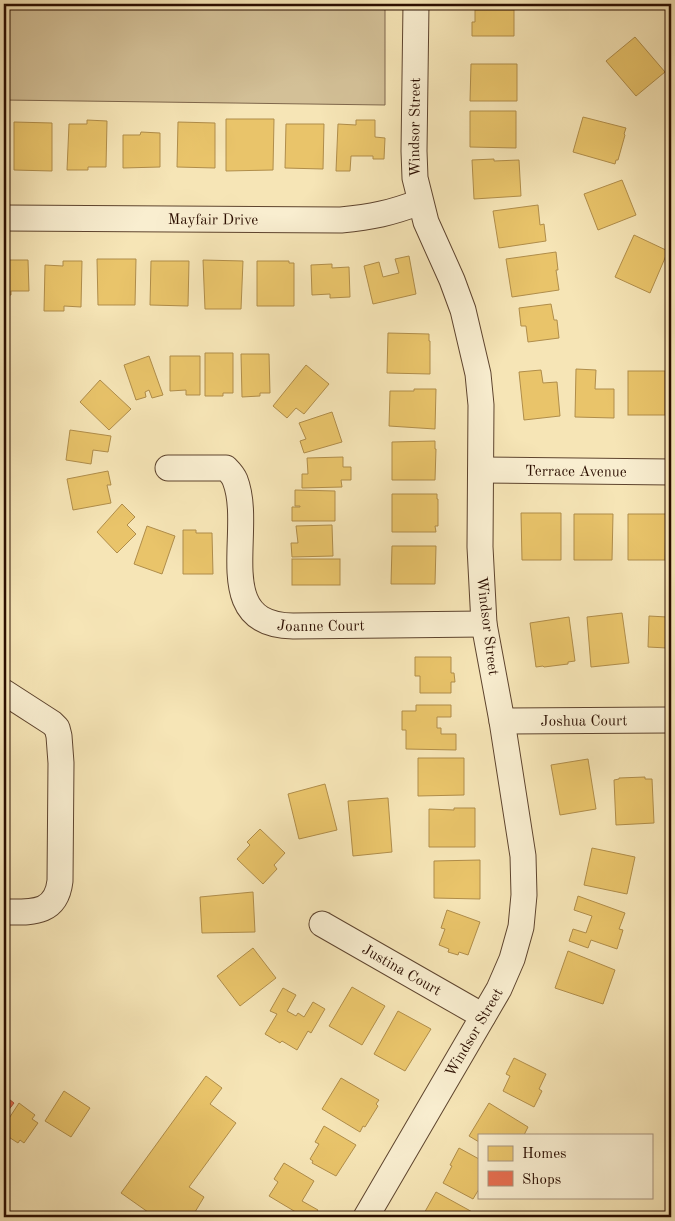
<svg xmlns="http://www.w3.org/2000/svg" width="675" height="1221" font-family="'Old Standard TT',serif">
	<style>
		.green { fill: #d3c097; stroke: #7f674c }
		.homes { fill: #e9c46a; stroke: #b08d4a }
		.shops { fill: #e76f51; stroke: #af5239 }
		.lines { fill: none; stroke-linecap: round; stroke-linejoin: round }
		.minor-casing { stroke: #5e442e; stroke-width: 27 }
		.minor { stroke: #f9eed0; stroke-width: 25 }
		.labels { text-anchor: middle; stroke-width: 5; stroke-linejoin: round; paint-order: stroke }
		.street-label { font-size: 15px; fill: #2b0e00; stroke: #f9eed0 }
	</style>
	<rect width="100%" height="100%" fill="#f6e5b6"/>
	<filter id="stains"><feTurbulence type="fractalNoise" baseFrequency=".004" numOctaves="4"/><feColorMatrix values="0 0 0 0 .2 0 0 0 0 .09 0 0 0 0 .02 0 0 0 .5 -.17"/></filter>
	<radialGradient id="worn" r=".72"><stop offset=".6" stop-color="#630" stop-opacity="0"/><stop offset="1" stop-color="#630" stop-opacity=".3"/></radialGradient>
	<path class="green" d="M4,4H385V105L4,100Z"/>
	<g class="homes">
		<path d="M475,10H514V36H472V22H475Z"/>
		<path d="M635,37L665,72L636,96L606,61Z"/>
		<path d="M471,64H517V101H470Z"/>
		<path d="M470,111H516V148L470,147Z"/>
		<path d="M583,117L626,128L624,134L625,135L618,160H616L615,164L573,152Z"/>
		<path d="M226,119H274L273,170L226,171Z"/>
		<path d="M87,120L107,121L106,167H88V170H67L69,124H87Z"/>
		<path d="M356,120H375V137L385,138L384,159H373V156H351L350,171H336L338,124L356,125Z"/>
		<path d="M14,122L52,123V171L14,170Z"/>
		<path d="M178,122L215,123V168L177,167Z"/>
		<path d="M286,124H324L323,169L285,168Z"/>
		<path d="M141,132L160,133V167L123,168V135H140Z"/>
		<path d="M494,159V161L519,160L521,196L474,199L472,160Z"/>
		<path d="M622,180L636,215L598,230L584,194Z"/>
		<path d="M538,205L540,225L544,224L546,241L499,248L493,211Z"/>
		<path d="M634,235L668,251L650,293L615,277Z"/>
		<path d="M556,252L558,270H556L559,290L512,297L506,259Z"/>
		<path d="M409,256L416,294L373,304L364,266L379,262L383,277L399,273L395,259Z"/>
		<path d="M97,259H136L135,305H98Z"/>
		<path d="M8,260H28L29,291H11V295H4V265H8Z"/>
		<path d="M203,260L243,261L241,309H205Z"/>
		<path d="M63,261H82L81,307L64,306V311H44L45,265L63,266Z"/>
		<path d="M151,261H189L188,306L150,305Z"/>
		<path d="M257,261H289V263H294V306H257Z"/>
		<path d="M332,264V268L349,267L350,297L330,298V294L312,295L311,265Z"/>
		<path d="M551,304L554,320H557L559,338L528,342L526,326H521L519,308Z"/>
		<path d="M388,333L429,334V341H430V374L387,373Z"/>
		<path d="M205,353H233V393H223V396H205Z"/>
		<path d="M241,354H269L270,393H260V396L242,397Z"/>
		<path d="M149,356L163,395L152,398L149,390L145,392L146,397L136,400L124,365Z"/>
		<path d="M170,356H200V395H186V390L170,391Z"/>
		<path d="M306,365L329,384L304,414L296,408L287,418L273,406Z"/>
		<path d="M576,369L596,370L595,389H614V418L575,417Z"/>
		<path d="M541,370L543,383L557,382L560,416L524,420L519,372Z"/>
		<rect x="628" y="371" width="37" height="44"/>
		<path d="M100,380L131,409L109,430L80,402Z"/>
		<path d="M414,389H436L435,429L389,426L390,391H414Z"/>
		<path d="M332,412L342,442L304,453L300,441L306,439L299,423Z"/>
		<path d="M70,430L111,436L108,452L93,450L91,464L66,460Z"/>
		<path d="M435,441V449H436L435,480H392V442Z"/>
		<path d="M343,457V467H351V480H341L342,487L302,488V474H308L307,458Z"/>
		<path d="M108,471L111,485H107L111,503L73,510L67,479Z"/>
		<path d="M295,490L335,491V521H292V507H300V506H295Z"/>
		<path d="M392,494H437V499H438V526H435L436,532H392Z"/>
		<path d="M122,504L135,517L127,525L136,534L117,553L97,532Z"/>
		<path d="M521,513H561V560H522Z"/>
		<path d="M574,514H613L612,560H574Z"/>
		<path d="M628,514H666L665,560H628Z"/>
		<path d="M332,525L333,556L292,557L291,543H298L296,526Z"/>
		<path d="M147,526L175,536L162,574L134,564Z"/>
		<path d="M183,530H196V533H212L213,574H183Z"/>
		<path d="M392,546H436L435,584H391Z"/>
		<rect x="292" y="559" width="48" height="26"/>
		<path d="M667,612H671V645H667V648L648,647L649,616L667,617Z"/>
		<path d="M622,613L629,663L591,667L587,617Z"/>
		<path d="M569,617L575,661L568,662V664L544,667L543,666L536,667L530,623Z"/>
		<path d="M415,657H451V673H454L455,682H451V693H420V676H415Z"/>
		<path d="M416,705H451V717H437V728H441V734H456V750L406,749V730H402V711H416Z"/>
		<path d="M418,758H464V795L418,796Z"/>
		<path d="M588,759L596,809L560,815L551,765Z"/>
		<path d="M645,777V779H652L654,823L616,825L614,780L619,779V778Z"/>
		<path d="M325,784L337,830L299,839L288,794Z"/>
		<path d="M388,798L392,852L353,856L348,801Z"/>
		<path d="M454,808H475V847H429V809L454,810Z"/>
		<path d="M260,829L285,853L274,865L277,869L263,884L237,859L250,845L247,842Z"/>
		<path d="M592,848L635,857L627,894L584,885Z"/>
		<path d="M480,860V899L434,898V861Z"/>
		<path d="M253,892L255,932L202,933L200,897Z"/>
		<path d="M578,896L625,913L619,929L623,930L617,949L591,940L588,948L569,941L573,929L586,933L592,916L574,910Z"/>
		<path d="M447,910L480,922L468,955L459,952L458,955L448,952L449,949L439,945L445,929L441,928Z"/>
		<path d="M253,948L276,978L240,1006L217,976Z"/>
		<path d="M568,951L615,970L603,1004L555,988Z"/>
		<path d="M352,987L385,1006L362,1045L329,1026Z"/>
		<path d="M283,988L296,995L287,1011L296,1016L298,1013L304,1017L313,1002L325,1009L311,1033L308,1031L297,1050L282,1041L280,1043L265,1034L277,1014L270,1011Z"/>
		<path d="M398,1011L431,1029L405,1071L374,1054Z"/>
		<path d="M514,1058L546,1074L539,1089L542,1091L534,1107L503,1091L510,1076L506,1074Z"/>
		<path d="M206,1076L222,1088L210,1104L236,1123L189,1187L204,1197L192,1217H155L121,1193Z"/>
		<path d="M341,1078L379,1100L376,1104L378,1106L365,1127L363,1126L360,1132L322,1109Z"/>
		<path d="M64,1091L90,1108L71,1137L45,1121Z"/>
		<path d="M19,1103L35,1115L32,1119L38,1123L24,1143L20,1140L18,1143L4,1134L7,1130L4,1128V1126Z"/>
		<path d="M489,1103L528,1127L524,1135H479V1142L469,1136Z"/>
		<path d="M324,1126L356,1145L336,1176L312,1163L313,1161L310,1159L319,1144L315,1142Z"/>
		<path d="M459,1148L479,1159V1189L473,1199L443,1183L452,1166L450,1165Z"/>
		<path d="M284,1163L314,1181L302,1201L318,1210L313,1217H304L269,1196L278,1182L274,1179Z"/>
		<path d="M436,1192L476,1214L475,1217H422Z"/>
	</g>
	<path class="shops" d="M5,1096L14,1103L4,1116V1098Z"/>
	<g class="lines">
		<defs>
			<g id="minor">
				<path id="s1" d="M4,218L341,220C372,217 391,213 420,202"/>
				<path id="s2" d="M168,468H226C229,471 233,475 235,480C255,531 209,625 293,626L484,624"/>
				<path id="s3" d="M481,470L671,472"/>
				<path d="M4,692L52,723L57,728L59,736L61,763L60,881C56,915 31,912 4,912"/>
				<path id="s4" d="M502,721L668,720"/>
				<path id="s5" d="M322,924L483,1016"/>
				<path id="s6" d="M366,1217L499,989L512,959L521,927L524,895L523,856L502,721L484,624L480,547L481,405L478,374L463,310L452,280L426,222L415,178L414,151L416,4"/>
			</g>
		</defs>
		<use href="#minor" class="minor-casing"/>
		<use href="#minor" class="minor"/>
	</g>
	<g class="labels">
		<g class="street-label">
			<text dy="5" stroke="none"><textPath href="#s6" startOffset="1144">Windsor Street</textPath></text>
			<text dy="5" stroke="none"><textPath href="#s1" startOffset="209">Mayfair Drive</textPath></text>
			<text dy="5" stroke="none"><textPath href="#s3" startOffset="95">Terrace Avenue</textPath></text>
			<text dy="5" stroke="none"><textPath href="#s2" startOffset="280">Joanne Court</textPath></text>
			<text transform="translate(488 626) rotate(83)" y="5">Windsor Street</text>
			<text dy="5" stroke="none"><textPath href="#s4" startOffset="82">Joshua Court</textPath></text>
			<text dy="5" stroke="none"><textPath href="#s5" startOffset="92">Justina Court</textPath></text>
			<text dy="5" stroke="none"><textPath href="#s6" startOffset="214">Windsor Street</textPath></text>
		</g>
	</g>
	<rect width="675" height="1221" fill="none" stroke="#f6e5b6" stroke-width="20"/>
	<rect x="5" y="5" width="665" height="1211" fill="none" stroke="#2b0e00" stroke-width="2.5"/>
	<rect x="10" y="10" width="655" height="1201" fill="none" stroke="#2b0e00"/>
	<rect x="478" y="1134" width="175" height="65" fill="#f9eed0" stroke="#a7947d"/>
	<rect x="488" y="1146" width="25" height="15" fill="#e9c46a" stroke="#a7947d"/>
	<text x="522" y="1158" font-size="15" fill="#2b0e00">Homes</text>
	<rect x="488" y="1171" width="25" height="15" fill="#e76f51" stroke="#a7947d"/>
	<text x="522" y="1184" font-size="15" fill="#2b0e00">Shops</text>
	<rect width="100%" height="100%" filter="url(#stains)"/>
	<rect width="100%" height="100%" fill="url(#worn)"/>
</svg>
